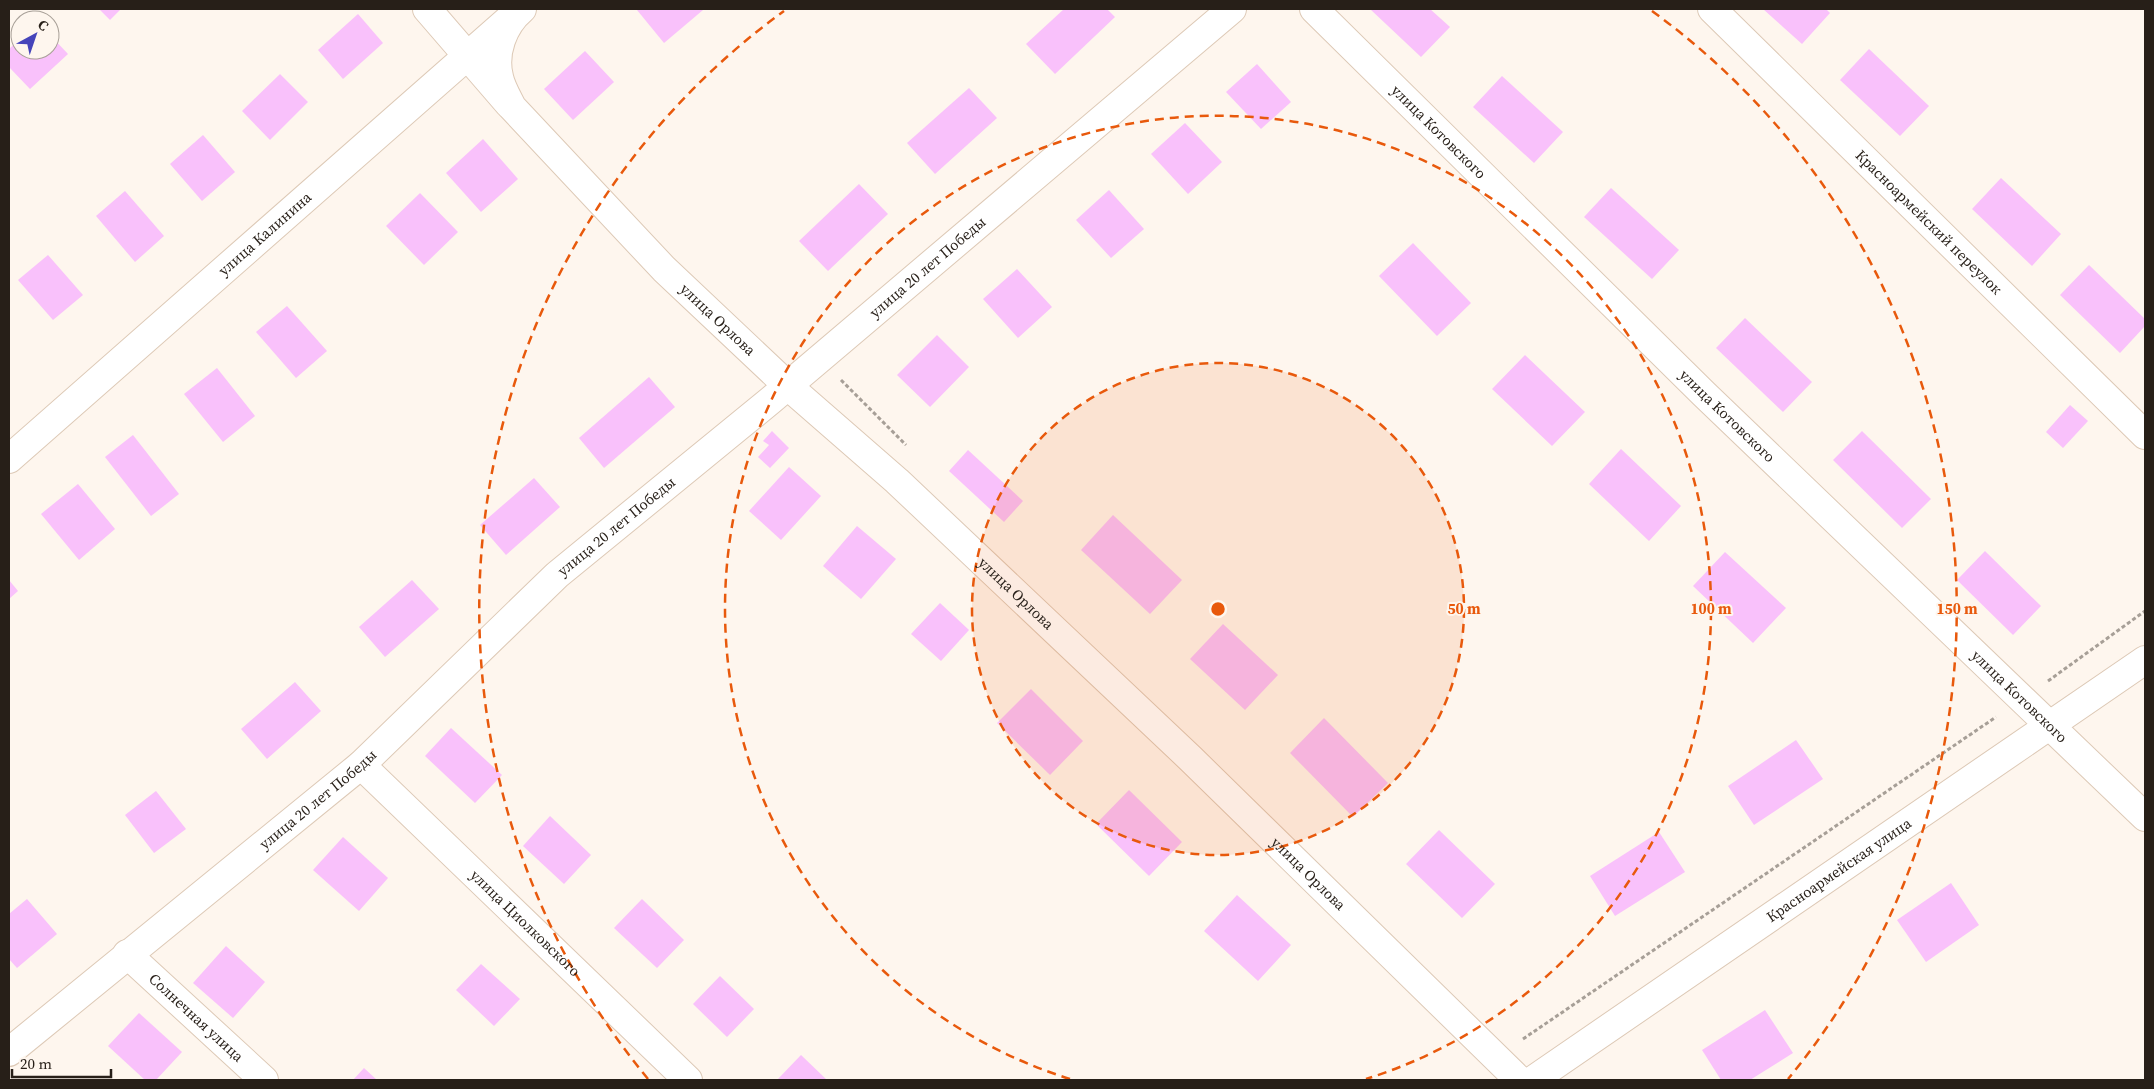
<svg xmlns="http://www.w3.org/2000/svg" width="2154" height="1089" font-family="'Source Serif 4',serif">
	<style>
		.building { fill: #f9c1fb }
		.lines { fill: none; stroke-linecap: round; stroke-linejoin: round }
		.minor-casing { stroke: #ddc9b6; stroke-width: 30 }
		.major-casing { stroke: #ddc9b6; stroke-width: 30 }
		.path { stroke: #a79f97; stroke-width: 3; stroke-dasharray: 4 2.5; stroke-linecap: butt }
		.minor { stroke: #fff; stroke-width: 28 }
		.major { stroke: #fff; stroke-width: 28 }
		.ring { fill: none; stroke: #e8590c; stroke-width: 2.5; stroke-dasharray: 9 6 }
		.labels { text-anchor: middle; stroke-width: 4; stroke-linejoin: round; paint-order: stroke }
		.street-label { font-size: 15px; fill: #271f18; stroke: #fef6ee }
		.centre { fill: #e8590c; stroke: #fef6ee; stroke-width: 2.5 }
		.ring-label { font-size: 15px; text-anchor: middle; font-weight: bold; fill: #e8590c; stroke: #fef6ee; stroke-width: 4; stroke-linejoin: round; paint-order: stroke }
	</style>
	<rect width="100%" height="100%" fill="#fef6ee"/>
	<g class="building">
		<path d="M99,9H121L110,20Z"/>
		<path d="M638,9H702L703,10L664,43L637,10Z"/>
		<path d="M1064,9H1107L1115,17L1055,74L1026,44Z"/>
		<path d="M1370,9H1430L1450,27L1421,57Z"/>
		<path d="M1763,9H1826L1830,13L1802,44Z"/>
		<path d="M358,14L383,43L343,79L318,50Z"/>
		<path d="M50,35L68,54L30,89L9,67V49L20,39V50H50Z"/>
		<path d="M1869,49L1929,106L1900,136L1840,80Z"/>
		<path d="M585,51L614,82L573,120L544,89Z"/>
		<path d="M1257,64L1291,102L1261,129L1226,92Z"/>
		<path d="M280,74L308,102L270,140L242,111Z"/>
		<path d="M1502,76L1563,132L1534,163L1473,107Z"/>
		<path d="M969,88L997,118L935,174L907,143Z"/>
		<path d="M1185,123L1222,162L1188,194L1151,154Z"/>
		<path d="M203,135L235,172L202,201L170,164Z"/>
		<path d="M483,139L518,179L481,212L446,173Z"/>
		<path d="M2001,178L2061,234L2032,266L1972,209Z"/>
		<path d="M859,184L888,214L828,271L799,241Z"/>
		<path d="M1611,188L1679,250L1652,279L1584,217Z"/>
		<path d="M1109,190L1144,229L1111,258L1076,220Z"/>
		<path d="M125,191L164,236L135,262L96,216Z"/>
		<path d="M420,193L458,232L424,265L386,226Z"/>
		<path d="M1413,243L1471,303L1437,336L1379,276Z"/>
		<path d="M48,255L83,295L53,320L18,280Z"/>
		<path d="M2089,265L2145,319V326L2120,353L2060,295Z"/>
		<path d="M1017,269L1052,307L1018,338L983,299Z"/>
		<path d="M287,306L327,351L296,378L256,332Z"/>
		<path d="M1745,318L1812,382L1783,412L1716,348Z"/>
		<path d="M937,335L969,367L930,407L897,375Z"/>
		<path d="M1525,355L1585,412L1552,446L1492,389Z"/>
		<path d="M217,368L255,416L223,442L184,394Z"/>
		<path d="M649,377L675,407L604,468L579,438Z"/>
		<path d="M2070,405L2088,421L2063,448L2046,432Z"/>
		<path d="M772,431L789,448L770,468L758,457L769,445L763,441Z"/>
		<path d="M1862,431L1931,499L1902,528L1833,460Z"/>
		<path d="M133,435L179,494L151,516L105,457Z"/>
		<path d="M1621,449L1681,506L1649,541L1589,484Z"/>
		<path d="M968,450L1023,501L1004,522L949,471Z"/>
		<path d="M789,467L821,496L781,540L749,511Z"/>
		<path d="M534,478L560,507L506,555L480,525Z"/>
		<path d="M78,484L115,529L79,560L41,514Z"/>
		<path d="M1113,515L1182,580L1150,614L1081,550Z"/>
		<path d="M857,526L896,559L861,599L823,566Z"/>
		<path d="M1985,551L2041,606L2013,635L1957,580Z"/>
		<path d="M1725,552L1786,608L1753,643L1693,586Z"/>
		<path d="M9,580L18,591L9,599Z"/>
		<path d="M412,580L439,609L385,657L359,627Z"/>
		<path d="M940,603L969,630L941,661L911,634Z"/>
		<path d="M1223,624L1278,675L1245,710L1190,659Z"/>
		<path d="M295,682L321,711L267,759L241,729Z"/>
		<path d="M1031,689L1083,741L1050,775L997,723Z"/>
		<path d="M1324,718L1388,783L1353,817L1290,753Z"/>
		<path d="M451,728L502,775L475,803L425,756Z"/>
		<path d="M1796,740L1823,779L1754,825L1728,786Z"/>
		<path d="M1129,790L1182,842L1149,876L1096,824Z"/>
		<path d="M156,791L186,829L154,853L125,815Z"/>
		<path d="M550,816L591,855L564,884L523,846Z"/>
		<path d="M1439,830L1495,884L1462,918L1406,864Z"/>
		<path d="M1659,832L1685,872L1615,916L1590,876Z"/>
		<path d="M343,837L388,878L359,911L313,870Z"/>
		<path d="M1951,883L1979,925L1926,962L1897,920Z"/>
		<path d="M1237,895L1291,945L1258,981L1204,931Z"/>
		<path d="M27,899L57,934L17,968L9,959V914Z"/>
		<path d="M642,899L684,940L657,968L614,928Z"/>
		<path d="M226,946L265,982L233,1018L193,983Z"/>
		<path d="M481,964L520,999L494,1026L456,990Z"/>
		<path d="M720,976L754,1009L727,1037L693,1004Z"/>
		<path d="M1765,1010L1793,1053L1750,1080H1721L1702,1050Z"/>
		<path d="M139,1013L182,1052L156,1080H145L108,1046Z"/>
		<path d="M801,1055L827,1080H777Z"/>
		<path d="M364,1068L377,1080H353Z"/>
	</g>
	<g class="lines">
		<defs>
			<g id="minor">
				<path d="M427,9L509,104"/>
				<path id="s1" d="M1314,9L1704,394L2145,817"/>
				<path id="s2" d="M1712,9L2145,435"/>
				<path id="s3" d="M9,459L515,14"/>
				<path id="s4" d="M361,765L688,1080"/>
				<path id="s5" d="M127,954L264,1080"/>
				<path id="s6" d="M9,1052L361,765L557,575L771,400L1232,9"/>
				<path id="s7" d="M1533,1080L2145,660"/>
			</g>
			<g id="major">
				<path id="s8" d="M522,9C503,25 493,53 499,77C501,87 507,97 512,107L664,269L788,386L897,481L1191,759L1519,1080"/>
			</g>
		</defs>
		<use href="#minor" class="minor-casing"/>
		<use href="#major" class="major-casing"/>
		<g class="path">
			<path d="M841,380L906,445"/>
			<path d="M2048,681L2145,611"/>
			<path d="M1523,1039L1996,717"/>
		</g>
		<use href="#minor" class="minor"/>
		<use href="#major" class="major"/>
	</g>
	<circle cx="1218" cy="609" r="246" fill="#e8590c" fill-opacity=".12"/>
	<g class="ring">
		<circle cx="1218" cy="609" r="246"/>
		<path d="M1070 1079A493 493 0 1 1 1366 1079"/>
		<path d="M648 1079A739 739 0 0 1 784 11M1652 11A739 739 0 0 1 1788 1079"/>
	</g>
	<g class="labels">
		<g class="street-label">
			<text dy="5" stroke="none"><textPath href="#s1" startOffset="175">улица Котовского</textPath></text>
			<text dy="5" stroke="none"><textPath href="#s2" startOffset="304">Красноармейский переулок</textPath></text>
			<text dy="5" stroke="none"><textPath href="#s3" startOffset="341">улица Калинина</textPath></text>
			<text dy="5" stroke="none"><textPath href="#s6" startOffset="1209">улица 20 лет Победы</textPath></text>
			<text dy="5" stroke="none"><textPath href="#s8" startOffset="404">улица Орлова</textPath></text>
			<text dy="5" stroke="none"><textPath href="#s1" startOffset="580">улица Котовского</textPath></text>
			<text dy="5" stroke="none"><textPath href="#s6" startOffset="804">улица 20 лет Победы</textPath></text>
			<text dy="5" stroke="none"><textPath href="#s8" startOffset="809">улица Орлова</textPath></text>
			<text dy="5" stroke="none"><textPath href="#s1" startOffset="985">улица Котовского</textPath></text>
			<text dy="5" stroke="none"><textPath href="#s6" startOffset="399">улица 20 лет Победы</textPath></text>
			<text dy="5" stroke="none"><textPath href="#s7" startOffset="371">Красноармейская улица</textPath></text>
			<text dy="5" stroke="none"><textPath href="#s8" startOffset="1214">улица Орлова</textPath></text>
			<text dy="5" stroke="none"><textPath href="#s4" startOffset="228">улица Циолковского</textPath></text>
			<text dy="5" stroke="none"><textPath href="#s5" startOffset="94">Солнечная улица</textPath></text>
		</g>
	</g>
	<circle cx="1218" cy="609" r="8" class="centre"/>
	<g class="ring-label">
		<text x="1464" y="614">50 m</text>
		<text x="1711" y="614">100 m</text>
		<text x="1957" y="614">150 m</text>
	</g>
	<rect width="2154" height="1089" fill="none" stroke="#271f18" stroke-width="20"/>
	<g transform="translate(35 35) rotate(40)"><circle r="24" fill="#fef6ee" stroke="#a8a098"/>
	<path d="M0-4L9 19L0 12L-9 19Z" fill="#4544ba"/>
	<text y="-8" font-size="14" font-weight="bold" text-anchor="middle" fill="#271f18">С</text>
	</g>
	<path d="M12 1069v8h99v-8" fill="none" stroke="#271f18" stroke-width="2.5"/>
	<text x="20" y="1069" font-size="15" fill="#271f18" stroke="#fef6ee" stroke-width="4" paint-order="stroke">20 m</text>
</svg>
